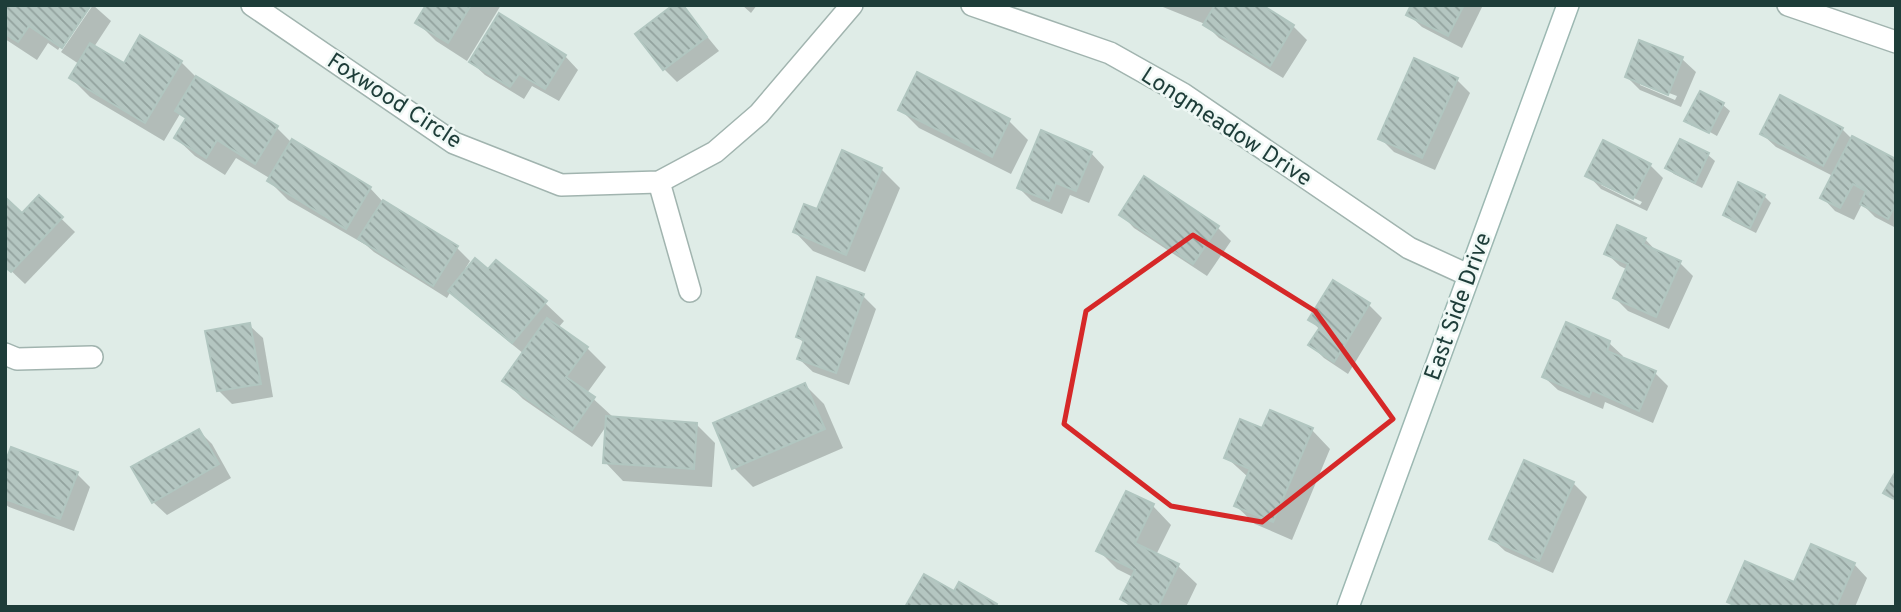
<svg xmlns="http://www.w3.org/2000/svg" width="1901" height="612" font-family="Overpass,sans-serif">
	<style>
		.shadow { fill: #0003; fill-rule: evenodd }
		.building { fill: url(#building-back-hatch); stroke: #b1c6c0; stroke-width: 2 }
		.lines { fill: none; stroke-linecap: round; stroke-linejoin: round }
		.street-casing { stroke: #a1b4af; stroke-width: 24 }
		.secondary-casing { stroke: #9cb8b2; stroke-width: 24 }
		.street { stroke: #fff; stroke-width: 21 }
		.secondary { stroke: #fff; stroke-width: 21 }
		.marked { fill: none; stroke: #d62828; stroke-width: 5; stroke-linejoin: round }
		.labels { text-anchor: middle; stroke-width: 5; stroke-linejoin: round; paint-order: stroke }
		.street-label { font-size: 23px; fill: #1e3d39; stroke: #eff8f5 }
	</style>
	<defs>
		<pattern id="building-back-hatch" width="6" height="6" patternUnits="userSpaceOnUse" patternTransform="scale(1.75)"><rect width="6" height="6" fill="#b4c6c1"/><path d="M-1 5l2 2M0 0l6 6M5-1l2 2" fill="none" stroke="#92a29e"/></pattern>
	</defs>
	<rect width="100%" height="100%" fill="#dfece7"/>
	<g class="shadow">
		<path d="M5,5H88L58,50L48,43L37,60L5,39Z"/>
		<path d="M93,5L111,21L94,47L124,65L181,62L197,78L277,128L292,143L370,188L383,202L457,248L470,261L465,269L467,270L489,272L545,303L564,321L558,328L587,348L606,367L587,393L613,417L696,424L715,443L712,487L623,481L605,462L607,425L592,447L523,399L505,381L524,354L469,309L451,291L447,298L374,252L366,245L288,200L269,181L271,179L236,158L225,175L195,156L176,138L187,120L180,114L164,141L90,97L71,78L79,64L61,52Z"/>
		<path d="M428,5H501L467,61L436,41L417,22Z"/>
		<path d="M681,5L719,51L677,82L664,69Z"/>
		<path d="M742,5H757L751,13Z"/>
		<path d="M1158,5H1214L1213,9L1259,5L1293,26L1307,40L1283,78L1219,38L1205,24Z"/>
		<path d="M1413,5H1483L1462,48L1422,27L1408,14Z"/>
		<path d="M565,56L578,70L559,101L532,86L524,99L485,75L471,62Z"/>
		<path d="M1682,59L1696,72L1681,107L1640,90L1627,77ZM1640,82L1677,96L1675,100L1640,85Z"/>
		<path d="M917,75L1009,121L1028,140L1011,174L919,128L900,109Z"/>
		<path d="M1457,80L1470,93L1435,170L1394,152L1380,138Z"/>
		<path d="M1700,93L1723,105L1730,111L1717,136L1692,122V126L1686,120Z"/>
		<path d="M1842,129L1852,139L1896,161V228L1875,217L1862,204L1854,220L1835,211L1822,197L1833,176L1776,147L1762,134Z"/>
		<path d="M1680,141L1708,155L1715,161L1702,188L1674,174L1667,168Z"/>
		<path d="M1091,153L1104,167L1089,203L1070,195L1062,214L1032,201L1019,188Z"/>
		<path d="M1650,165L1663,178L1647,211L1601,189L1588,175ZM1601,182L1642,202L1640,205L1601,185Z"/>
		<path d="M881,169L900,188L865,272L813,251L795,232L818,212Z"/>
		<path d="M1764,196L1771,203L1756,233L1732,221L1725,214Z"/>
		<path d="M39,197L75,232L25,284L5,265L22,216Z"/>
		<path d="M1121,214L1218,228L1231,241L1207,276L1134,228Z"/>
		<path d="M1645,239L1659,254L1680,263L1693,276L1669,329L1628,311L1615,298L1628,270L1620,266L1606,253Z"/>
		<path d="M1334,283L1369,305L1382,318L1348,374L1324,358L1311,345L1320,330L1311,320Z"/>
		<path d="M863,296L876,309L849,385L813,372L799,359L805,344L798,337Z"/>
		<path d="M249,325L263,338L273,397L232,404L218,390Z"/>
		<path d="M1609,343L1623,356L1622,359L1655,373L1668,386L1653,423L1605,402L1603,409L1558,390L1544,377Z"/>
		<path d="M805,385L824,404L843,448L753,487L734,468L715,424Z"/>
		<path d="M1263,430H1312L1330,449L1292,540L1255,524L1236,506L1248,477L1226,457Z"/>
		<path d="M199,431L212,444L231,478L167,515L153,502Z"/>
		<path d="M5,468L77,474L90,487L74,531L9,507L5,504Z"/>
		<path d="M1573,483L1587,497L1553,573L1505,551L1491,538Z"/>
		<path d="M1153,506L1171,525L1156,555L1178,566L1197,584L1186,607H1130L1122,599L1133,577L1117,569L1098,550Z"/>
		<path d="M1854,564L1867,578L1855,607H1734L1729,602L1795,584Z"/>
	</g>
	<g class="building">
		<path d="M5,5H91L62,48L29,26L18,42L5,34Z"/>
		<path d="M426,5H471L448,43L415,23Z"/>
		<path d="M673,5H683L707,37L663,70L635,34Z"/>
		<path d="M1215,5H1262L1294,25L1270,66L1203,25Z"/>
		<path d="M1411,5H1464L1448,36L1406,15Z"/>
		<path d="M499,13L566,55L545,89L519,74L510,87L469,62Z"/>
		<path d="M140,35L182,61L145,123L69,78L90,43L124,63Z"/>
		<path d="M1639,40L1683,57L1668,95L1625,77Z"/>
		<path d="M1414,58L1458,78L1422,158L1378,139Z"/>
		<path d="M917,72L1010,119L992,157L898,110Z"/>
		<path d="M196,76L278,126L255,164L217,140L206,158L174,138L186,118L175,111Z"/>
		<path d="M1700,91L1724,103L1709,133L1684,121Z"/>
		<path d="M1780,95L1843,128L1823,166L1760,134Z"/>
		<path d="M1041,130L1092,152L1076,191L1056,183L1049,201L1017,188Z"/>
		<path d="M1852,136L1896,159V204L1888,219L1860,204L1866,191L1853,184L1840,208L1820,198Z"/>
		<path d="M292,139L371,187L346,229L267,181Z"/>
		<path d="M1680,139L1709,153L1695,183L1665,168Z"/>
		<path d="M1603,140L1651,164L1633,199L1585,176Z"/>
		<path d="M842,150L882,168L846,255L793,232L804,204L817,209Z"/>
		<path d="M1144,176L1219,226L1193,264L1119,215Z"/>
		<path d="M1738,182L1765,195L1750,228L1723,215Z"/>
		<path d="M39,195L63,217L11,272L5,267V197L22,213Z"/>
		<path d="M383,200L458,246L433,286L358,239Z"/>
		<path d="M1617,225L1646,238L1643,244L1681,261L1656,317L1613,298L1628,264L1604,254Z"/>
		<path d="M475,258L488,269L496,260L547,301L512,343L448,291Z"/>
		<path d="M817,277L864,294L836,373L797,359L804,340L796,337Z"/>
		<path d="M1333,280L1370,303L1334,362L1308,345L1320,327L1308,320Z"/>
		<path d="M547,318L588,347L566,377L595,397L572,430L502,381Z"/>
		<path d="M1566,322L1610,341L1607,351L1656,371L1639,411L1592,390L1589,397L1542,377Z"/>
		<path d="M250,323L261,384L217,391L205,331Z"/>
		<path d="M805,383L825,429L732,469L713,423Z"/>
		<path d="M1270,410L1313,428L1273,522L1234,506L1250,469L1224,458L1240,419L1262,428Z"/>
		<path d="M606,416L697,423L694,469L603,463Z"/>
		<path d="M199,429L219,464L152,503L131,467Z"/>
		<path d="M11,447L78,472L60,519L5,499V463Z"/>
		<path d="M1524,460L1574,482L1539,561L1489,539Z"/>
		<path d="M1896,471V500L1883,493Z"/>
		<path d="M1126,491L1154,504L1135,543L1179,564L1158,607H1135L1120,599L1135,570L1096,551Z"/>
		<path d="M1811,544L1855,563L1836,607H1738L1727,602L1745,561L1794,582Z"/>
		<path d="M924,574L954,591L959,582L997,604L996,607H905Z"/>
	</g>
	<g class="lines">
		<defs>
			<g id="street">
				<path d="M252,5L454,143L561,185L659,182L715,152L759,114L852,5"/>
				<path d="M972,5L1110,53L1183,94L1409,248L1468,275"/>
				<path d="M1788,5L1896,42"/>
				<path d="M659,182L690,291"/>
				<path d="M5,354L17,359L92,357"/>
			</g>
			<path id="secondary" d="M1348,607L1568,5"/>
		</defs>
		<use href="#street" class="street-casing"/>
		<use href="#secondary" class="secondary-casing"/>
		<use href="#street" class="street"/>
		<use href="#secondary" class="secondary"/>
	</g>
	<path class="marked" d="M1193,235L1315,311L1393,419L1262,522L1171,506L1064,424L1086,311Z"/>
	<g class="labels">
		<g class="street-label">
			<text transform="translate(395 100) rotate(33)" y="8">Foxwood Circle</text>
			<text transform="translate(1227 126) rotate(33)" y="8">Longmeadow Drive</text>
			<text transform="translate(1457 306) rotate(-70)" y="8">East Side Drive</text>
		</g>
	</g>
	<rect width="1901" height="612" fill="none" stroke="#1e3d39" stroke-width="14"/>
</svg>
